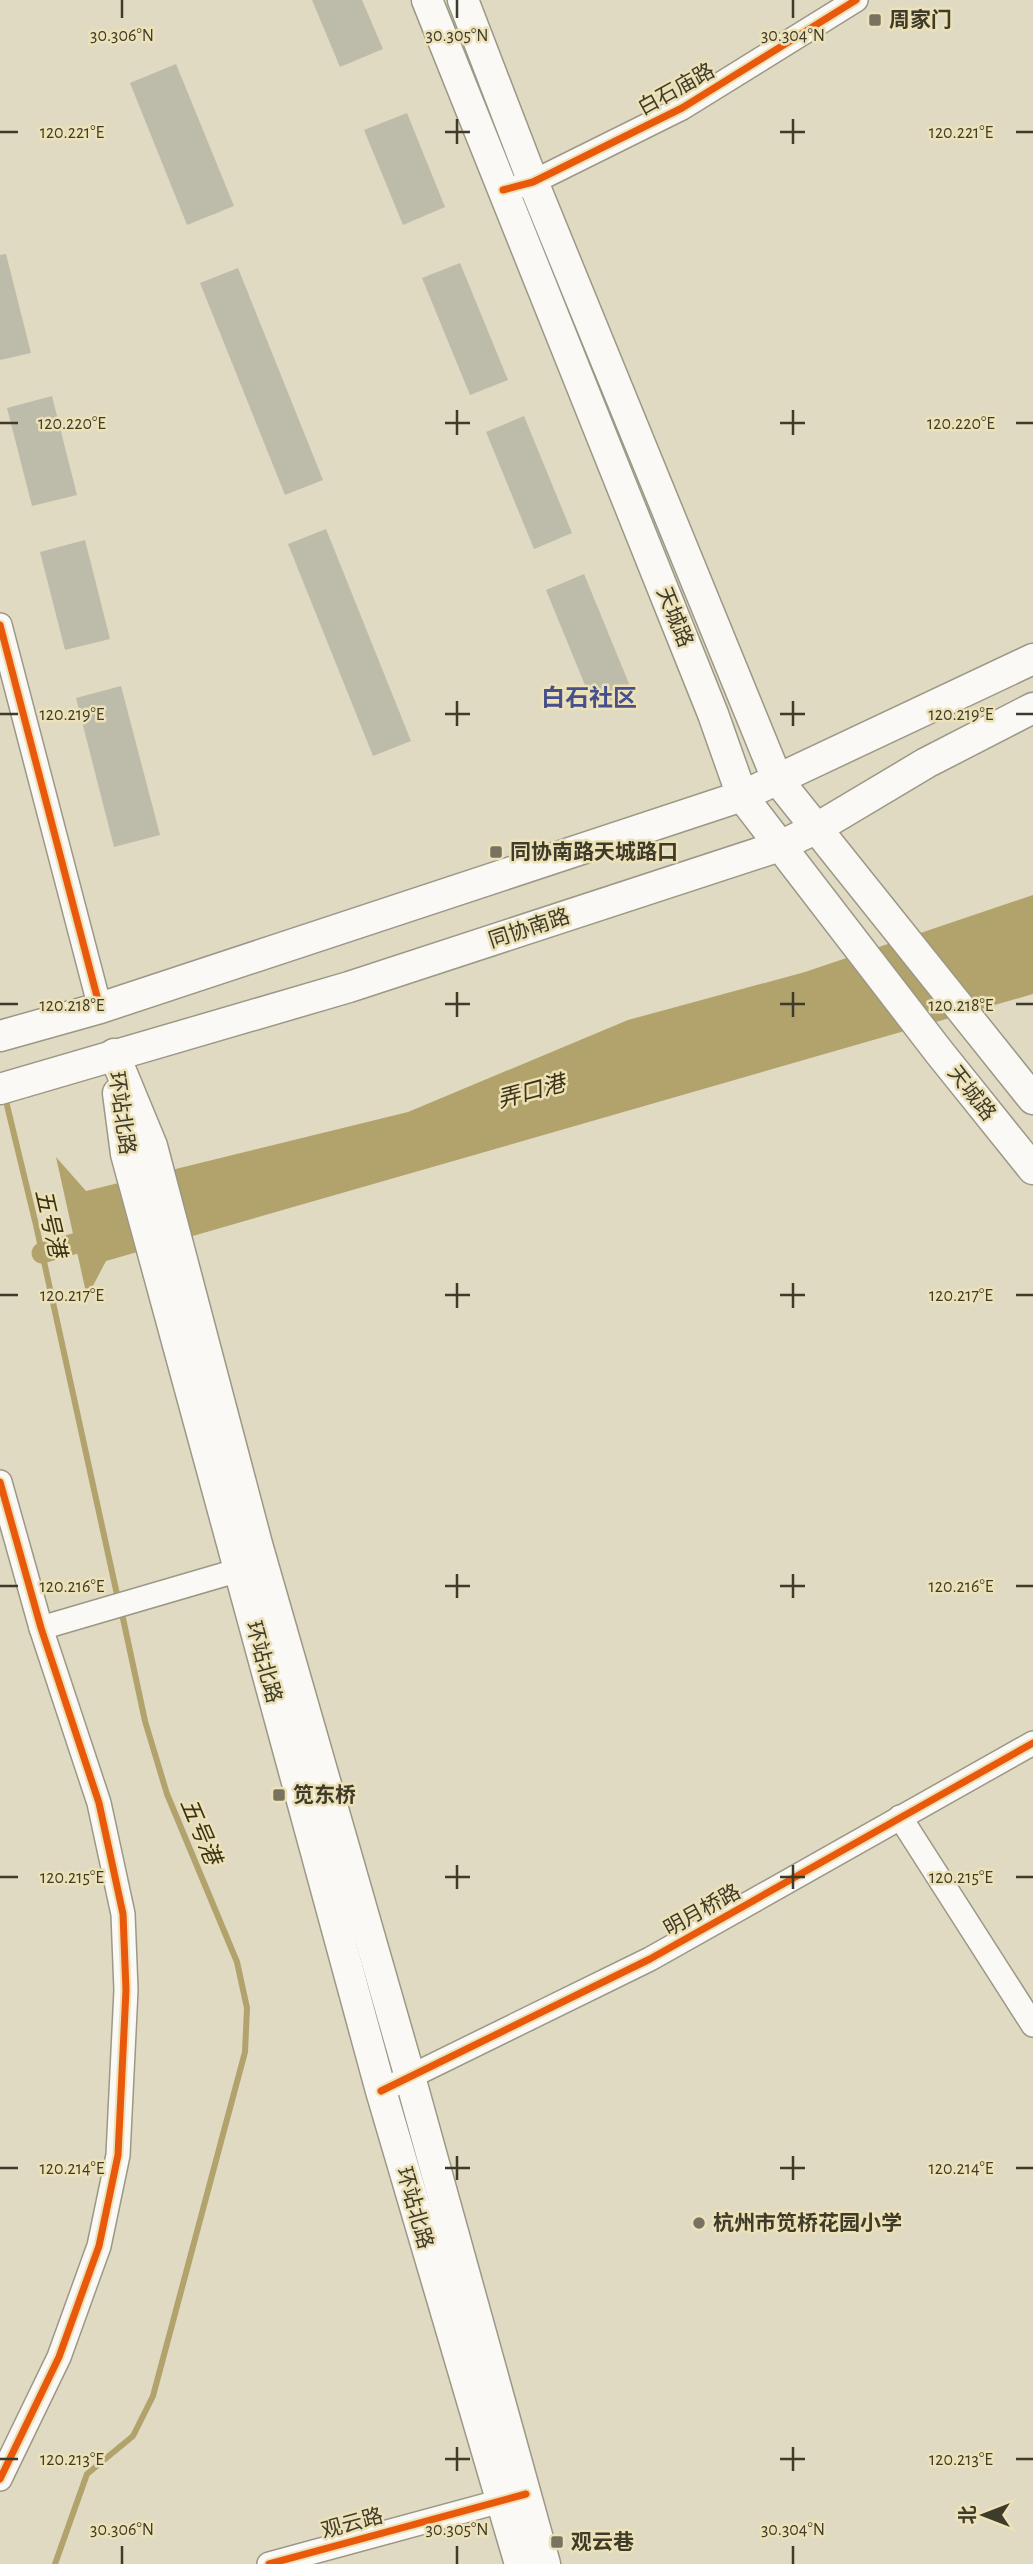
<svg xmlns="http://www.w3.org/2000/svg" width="1033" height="2564" font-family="'Alegreya Sans','Noto Sans SC',sans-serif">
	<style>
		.water { fill: #b1a36b }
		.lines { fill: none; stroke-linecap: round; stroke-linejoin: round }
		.stream { stroke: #b1a36b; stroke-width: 6 }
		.canal { stroke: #b1a36b; stroke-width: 21 }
		.building { fill: #bdbba9 }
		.minor-casing { stroke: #9c9886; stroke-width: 26 }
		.major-casing { stroke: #9c9886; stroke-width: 33 }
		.minor { stroke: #faf9f6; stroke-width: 23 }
		.major { stroke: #faf9f6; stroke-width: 30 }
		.cycleway-casing { stroke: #ece1b7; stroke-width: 11 }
		.cycleway { stroke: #e8590c; stroke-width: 7 }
		.ticks { fill: none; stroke: #3f3b2a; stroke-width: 2.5 }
		.poi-dot { fill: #777360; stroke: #ece1b7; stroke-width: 2.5 }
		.labels { text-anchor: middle; stroke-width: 5; stroke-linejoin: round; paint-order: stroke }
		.poi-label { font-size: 21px; font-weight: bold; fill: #3f3b2a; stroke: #ece1b7; text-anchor: start }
		.street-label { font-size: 21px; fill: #3f3b2a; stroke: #ece1b7 }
		.water-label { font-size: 23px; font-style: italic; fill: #3b3313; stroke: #ece1b7 }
		.quarter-label { font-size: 24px; font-weight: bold; fill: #46508c; stroke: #ece1b7 }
		.ticks-label { font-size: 18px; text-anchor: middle; fill: #3f3b2a; stroke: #ece1b7; stroke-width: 5; stroke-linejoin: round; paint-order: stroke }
	</style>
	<rect width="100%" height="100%" fill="#e0dac3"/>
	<path class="water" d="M1033,895V994L106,1261L87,1297L56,1157L86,1191L408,1112L628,1020L805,972Z"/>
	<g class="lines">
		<g class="stream">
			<path d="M5,1097L36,1225L118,1599"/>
			<path d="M55,2564L87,2474L133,2436L153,2396L245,2052L247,2008L237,1962L167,1794L145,1721L121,1609"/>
		</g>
		<path class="canal" d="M42,1253L101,1236"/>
	</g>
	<g class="building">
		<path d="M312,0H362L383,49L340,67Z"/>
		<path d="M176,64L234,206L187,225L130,83Z"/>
		<path d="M407,113L445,207L403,225L364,130Z"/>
		<path d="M6,254L31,353L0,360V255Z"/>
		<path d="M460,263L508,380L470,395L422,278Z"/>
		<path d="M238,268L323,480L285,495L200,283Z"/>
		<path d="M52,396L77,495L32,506L7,408Z"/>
		<path d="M524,416L572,533L534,549L486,432Z"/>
		<path d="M326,529L411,741L373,756L288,544Z"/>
		<path d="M85,540L110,639L65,650L40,552Z"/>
		<path d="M584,574L632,691L594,707L546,590Z"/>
		<path d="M121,686L160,835L114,847L76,698Z"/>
	</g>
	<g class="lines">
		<defs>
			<g id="minor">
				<path d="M520,186L533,182L682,108L856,0"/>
				<path d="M0,625L100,1008"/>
				<path d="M0,1482L41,1628L99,1803L123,1914L126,1990L118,2155L99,2246L59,2357L0,2479"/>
				<path d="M41,1628L253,1566"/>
				<path d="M900,1817L1033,2025"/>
				<path d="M381,2091L650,1959L1033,1743"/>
				<path d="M269,2564L516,2497"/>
			</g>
			<g id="major">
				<path d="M427,0L713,714L742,796L939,1052L1033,1169"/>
				<path d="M463,0L533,182L777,779L1033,1099"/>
				<path d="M0,1036L100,1008L742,796L1033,659"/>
				<path d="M114,1054L152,1146L257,1544L410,2077L545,2564"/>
				<path d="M0,1089L349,987L780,846L817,828L926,763L1033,708"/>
				<path d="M118,1093L126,1154L381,2091L520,2564"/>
			</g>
		</defs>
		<use href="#minor" class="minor-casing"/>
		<use href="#major" class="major-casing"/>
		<use href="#minor" class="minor"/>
		<use href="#major" class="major"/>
		<defs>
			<g id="cycleway">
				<path d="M503,190L533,182L682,108L856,0"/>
				<path d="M0,625L100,1008"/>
				<path d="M0,1482L41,1628L99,1803L123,1914L126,1990L118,2155L99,2246L59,2357L0,2479"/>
				<path d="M381,2091L650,1959L1033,1743"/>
				<path d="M269,2564L526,2494"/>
			</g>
		</defs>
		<use href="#cycleway" class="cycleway-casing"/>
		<use href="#cycleway" class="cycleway"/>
	</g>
	<path class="ticks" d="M122,0V18M457,0V18M793,0V18M457,119V144M793,119V144M0,132H18M445,132H470M780,132H805M1016,132H1033M457,410V435M793,410V435M0,423H18M445,423H470M780,423H805M1016,423H1033M457,701V726M793,701V726M0,714H18M445,714H470M780,714H805M1016,714H1033M457,992V1017M793,992V1017M0,1004H18M445,1004H470M780,1004H805M1016,1004H1033M457,1283V1308M793,1283V1308M0,1295H18M445,1295H470M780,1295H805M1016,1295H1033M457,1574V1598M793,1574V1598M0,1586H18M445,1586H470M780,1586H805M1016,1586H1033M457,1865V1889M793,1865V1889M0,1877H18M445,1877H470M780,1877H805M1016,1877H1033M457,2156V2180M793,2156V2180M0,2168H18M445,2168H470M780,2168H805M1016,2168H1033M457,2447V2471M793,2447V2471M0,2459H18M445,2459H470M780,2459H805M1016,2459H1033M122,2546V2564M457,2546V2564M793,2546V2564"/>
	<g class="poi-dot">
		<rect x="868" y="13" width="14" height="14" rx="3.5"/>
		<rect x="489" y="845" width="14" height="14" rx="3.5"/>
		<rect x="272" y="1788" width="14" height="14" rx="3.5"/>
		<circle cx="699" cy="2223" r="7"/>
		<rect x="550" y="2535" width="14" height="14" rx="3.5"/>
	</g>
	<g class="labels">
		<g class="poi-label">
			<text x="889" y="27">周家门</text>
			<text x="510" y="859">同协南路天城路口</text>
			<text x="293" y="1802">笕东桥</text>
			<text x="713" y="2230">杭州市笕桥花园小学</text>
			<text x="571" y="2549">观云巷</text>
		</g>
		<g class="street-label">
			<text transform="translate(676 89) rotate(-29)" y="7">白石庙路</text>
			<text transform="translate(675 617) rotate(68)" y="7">天城路</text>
			<text transform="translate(529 928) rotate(-18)" y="7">同协南路</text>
			<text transform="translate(972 1093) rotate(52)" y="7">天城路</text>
			<text transform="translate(122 1113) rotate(82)" y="7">环站北路</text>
			<text transform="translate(264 1662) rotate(75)" y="7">环站北路</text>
			<text transform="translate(702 1910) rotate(-29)" y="7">明月桥路</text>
			<text transform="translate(415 2208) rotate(74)" y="7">环站北路</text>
			<text transform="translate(352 2523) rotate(-15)" y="7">观云路</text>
		</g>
		<g class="water-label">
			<text transform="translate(531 1091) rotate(-15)" y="8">弄口港</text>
			<text transform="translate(51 1223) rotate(77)" y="8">五号港</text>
			<text transform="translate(201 1831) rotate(67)" y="8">五号港</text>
		</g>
		<g class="quarter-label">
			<text x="589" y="706">白石社区</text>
		</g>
	</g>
	<g class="ticks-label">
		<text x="122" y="41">30.306°N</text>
		<text x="457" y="41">30.305°N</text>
		<text x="793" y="41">30.304°N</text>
		<text x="961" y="138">120.221°E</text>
		<text x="72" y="138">120.221°E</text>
		<text x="961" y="429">120.220°E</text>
		<text x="72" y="429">120.220°E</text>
		<text x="961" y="720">120.219°E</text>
		<text x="72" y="720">120.219°E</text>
		<text x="961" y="1011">120.218°E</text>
		<text x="72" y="1011">120.218°E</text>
		<text x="961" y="1301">120.217°E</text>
		<text x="72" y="1301">120.217°E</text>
		<text x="72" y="1592">120.216°E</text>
		<text x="961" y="1592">120.216°E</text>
		<text x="961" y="1883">120.215°E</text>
		<text x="72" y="1883">120.215°E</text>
		<text x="72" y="2174">120.214°E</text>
		<text x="961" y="2174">120.214°E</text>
		<text x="961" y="2465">120.213°E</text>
		<text x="72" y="2465">120.213°E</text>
		<text x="122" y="2535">30.306°N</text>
		<text x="457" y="2535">30.305°N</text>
		<text x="793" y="2535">30.304°N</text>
	</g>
	<g transform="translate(984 2515) rotate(270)" stroke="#ece1b7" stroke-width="5" paint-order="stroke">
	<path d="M0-5L12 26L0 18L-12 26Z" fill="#3f3b2a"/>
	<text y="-10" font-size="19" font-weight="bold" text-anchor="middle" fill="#3f3b2a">北</text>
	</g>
</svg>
